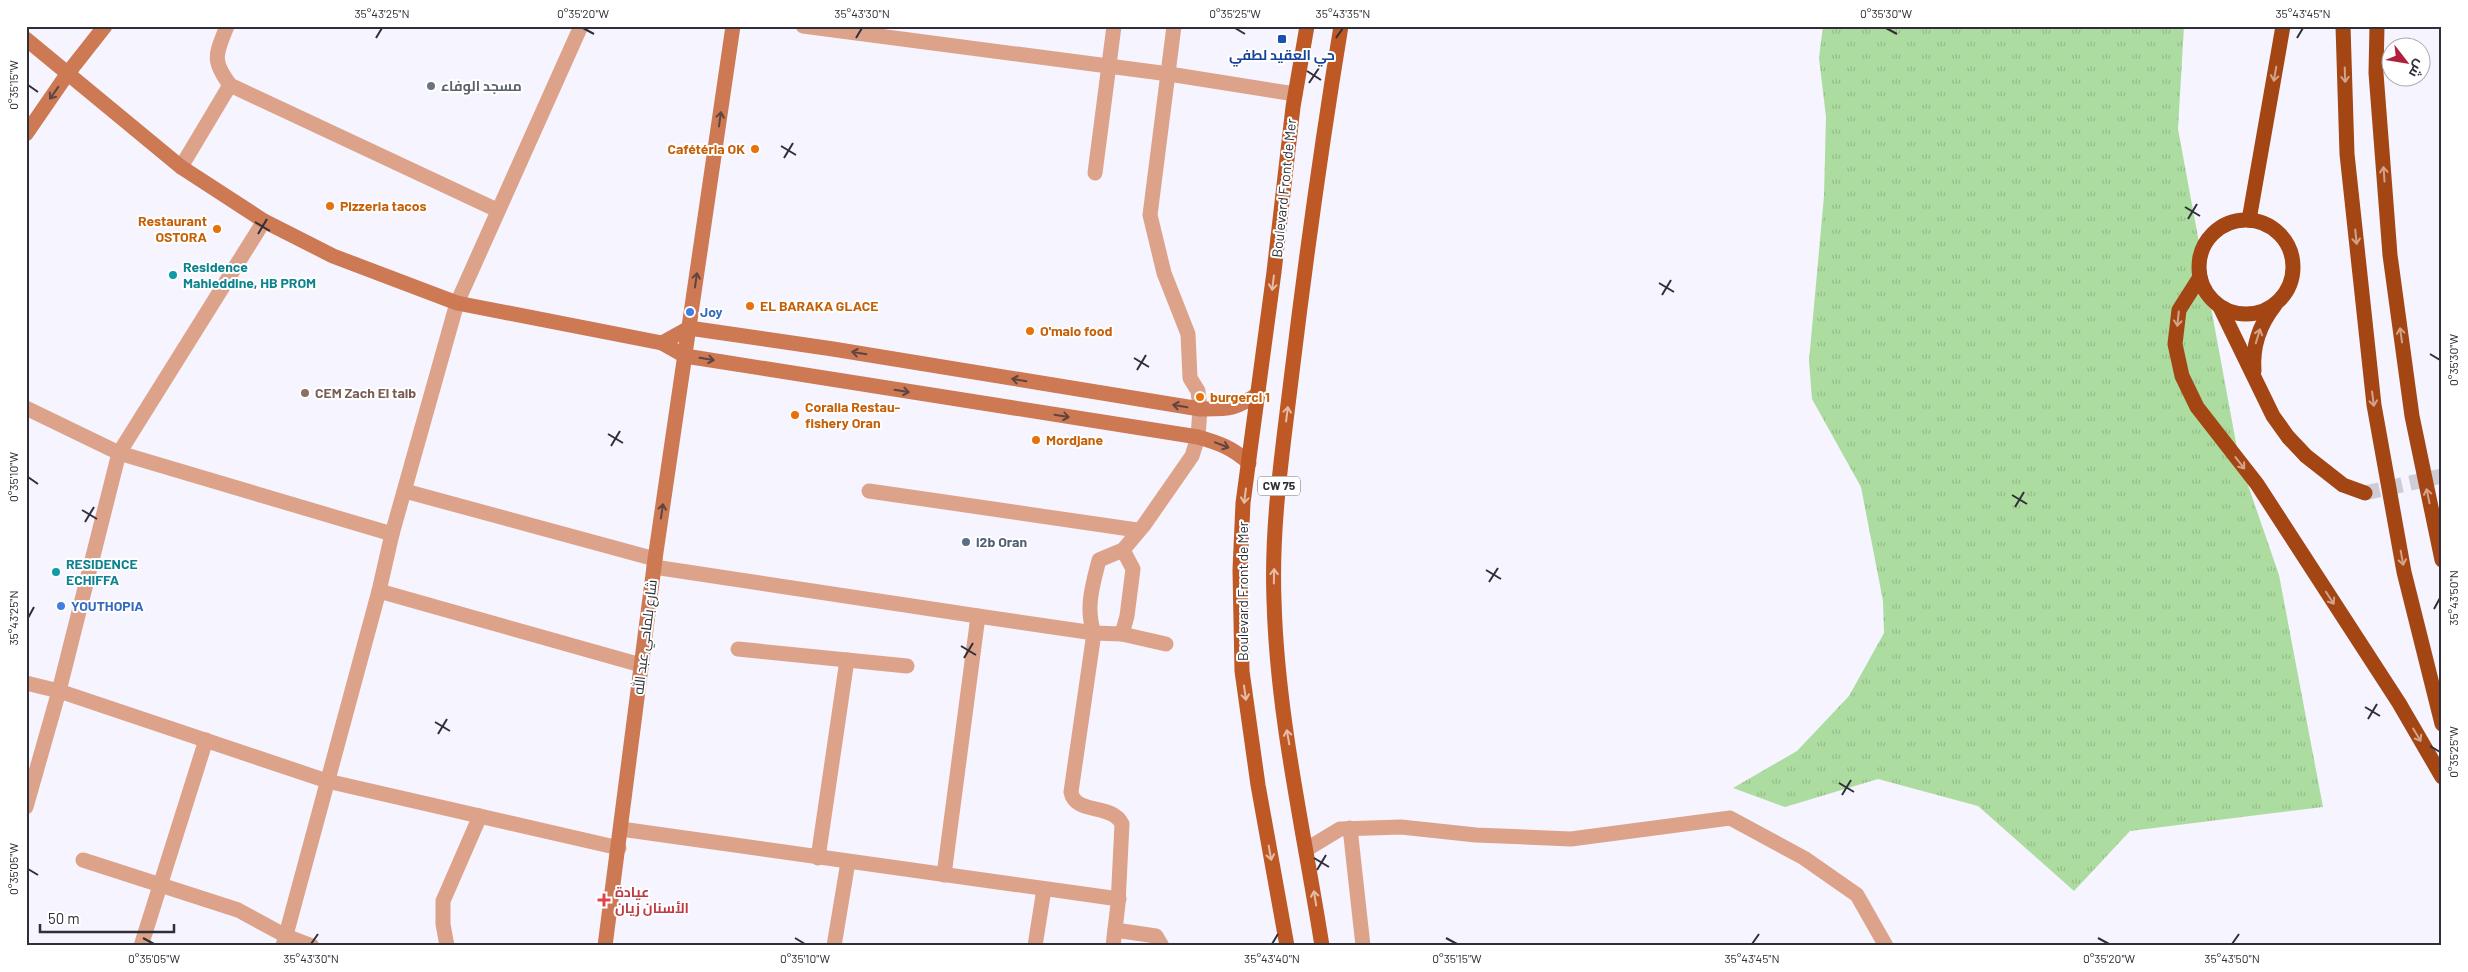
<svg xmlns="http://www.w3.org/2000/svg" width="2468" height="972" font-family="Barlow,Cairo,sans-serif">
	<style>
		.grass { fill: url(#grass-tufts) }
		.lines { fill: none; stroke-linecap: round; stroke-linejoin: round }
		.highway-tunnel { stroke: #ceccd6; stroke-width: 15; stroke-dasharray: 15 8; stroke-linecap: butt }
		.street { stroke: #dda38a; stroke-width: 15 }
		.secondary { stroke: #cc7954; stroke-width: 15 }
		.primary { stroke: #be5825; stroke-width: 15 }
		.highway { stroke: #a44614; stroke-width: 15 }
		.oneway { stroke: #d2a28a }
		.oneway2 { stroke: #5f4440 }
		.oneway3 { stroke: #e5bca8 }
		.ticks { fill: none; stroke: #302e37; stroke-width: 2 }
		.transit-dot { fill: #1a4fb4; stroke: #fff; stroke-width: 2 }
		.worship-dot { fill: #6b7280; stroke: #fff; stroke-width: 2 }
		.food-dot { fill: #e8710a; stroke: #fff; stroke-width: 2 }
		.culture-dot { fill: #0f9aa8; stroke: #fff; stroke-width: 2 }
		.shop-dot { fill: #3f7fe0; stroke: #fff; stroke-width: 2 }
		.education-dot { fill: #8d6e63; stroke: #fff; stroke-width: 2 }
		.service-dot { fill: #5c6f8a; stroke: #fff; stroke-width: 2 }
		.health-dot { fill: #e0444e; stroke: #fff; stroke-width: 2 }
		.labels { text-anchor: middle; stroke-width: 4; stroke-linejoin: round; paint-order: stroke }
		.shield { fill: #fff; stroke: #6e6d73; stroke-width: 1 }
		.shield-label { font-size: 12px; font-weight: bold; fill: #302e37 }
		.transit-label { font-size: 14px; font-weight: bold; fill: #164399; stroke: #fff }
		.worship-label { font-size: 14px; font-weight: bold; fill: #5b616d; stroke: #fff; text-anchor: start }
		.food-label { font-size: 14px; font-weight: bold; fill: #c56008; stroke: #fff; text-anchor: start }
		.street-label { font-size: 14px; fill: #302e37; stroke: #fff }
		.culture-label { font-size: 14px; font-weight: bold; fill: #0d838f; stroke: #fff; text-anchor: start }
		.shop-label { font-size: 14px; font-weight: bold; fill: #366cbe; stroke: #fff; text-anchor: start }
		.education-label { font-size: 14px; font-weight: bold; fill: #785e54; stroke: #fff; text-anchor: start }
		.service-label { font-size: 14px; font-weight: bold; fill: #4e5e75; stroke: #fff; text-anchor: start }
		.health-label { font-size: 14px; font-weight: bold; fill: #be3a42; stroke: #fff; text-anchor: start }
		.neatline { fill: none; stroke: #302e37; stroke-width: 2 }
		.ticks-label { font-size: 12px; text-anchor: middle; fill: #302e37 }
	</style>
	<defs>
		<pattern id="grass-tufts" width="24" height="20" patternUnits="userSpaceOnUse" patternTransform="scale(1.25)"><rect width="24" height="20" fill="#acdc9f"/><path d="M3 7l-1-3M5 7V3M7 7l1-3M15 17l-1-3M17 17v-4M19 17l1-3" fill="none" stroke="#94bd8a"/></pattern>
	</defs>
	<rect width="100%" height="100%" fill="#f6f4fe"/>
	<path class="grass" d="M1823,26H2184L2178,129L2239,459L2279,575L2323,807L2130,831L2074,891L1978,806L1878,779L1785,807L1733,788L1797,751L1849,696L1884,633L1883,601L1861,487L1812,399L1809,361L1824,196L1826,117L1819,58Z"/>
	<g class="lines">
		<path class="highway-tunnel" d="M2365,493L2442,476"/>
		<g class="street">
			<path d="M227,26C216,55 211,59 230,85L497,210"/>
			<path d="M803,26L1169,74L1295,94"/>
			<path d="M181,167L230,85"/>
			<path d="M1095,173L1114,26"/>
			<path d="M26,408L119,453L392,534"/>
			<path d="M405,491L655,559"/>
			<path d="M869,491L1137,530"/>
			<path d="M654,567L978,616L1094,633L1122,634L1127,616L1133,569L1123,550"/>
			<path d="M379,591L641,665"/>
			<path d="M1122,634L1166,644"/>
			<path d="M738,649L907,666"/>
			<path d="M26,683L59,691L327,781L619,848"/>
			<path d="M26,807L59,691L119,453L264,221"/>
			<path d="M1350,828L1363,946"/>
			<path d="M621,829L1119,899"/>
			<path d="M1307,849L1340,829L1401,827L1476,835L1571,839L1730,818L1804,858L1857,895L1886,946"/>
			<path d="M818,858L847,660"/>
			<path d="M83,860L238,910L286,936L312,946"/>
			<path d="M944,875L978,616"/>
			<path d="M1115,930L1156,936L1162,946"/>
			<path d="M141,946L206,740"/>
			<path d="M283,946L379,591L392,534L457,303L581,26"/>
			<path d="M447,946L443,924V901L480,816"/>
			<path d="M834,946L848,862"/>
			<path d="M1035,946L1044,889"/>
			<path d="M1113,946L1118,904L1122,824C1112,803 1075,815 1071,792L1094,633C1085,608 1093,584 1099,560L1123,550L1144,525L1192,456L1198,437L1200,409L1198,391L1190,378L1188,334L1164,273L1150,215L1174,26"/>
		</g>
		<g class="secondary">
			<path d="M26,39L181,167L264,221L333,256L457,303L662,343L685,356L1198,437C1219,443 1233,448 1249,463"/>
			<path d="M26,134L68,73L105,26"/>
			<path d="M662,343L689,328L833,349L1200,409C1229,409 1235,410 1259,393"/>
			<path d="M605,946L655,559L733,26"/>
		</g>
		<g class="primary">
			<path d="M1287,946L1258,785L1242,671L1240,570L1243,503L1274,272L1293,107L1307,26"/>
			<path d="M1322,946C1304,831 1277,716 1274,600C1271,524 1283,448 1292,372C1306,257 1322,141 1341,26"/>
		</g>
		<g class="highway">
			<path d="M2343,26L2347,154L2374,405L2404,572L2442,724"/>
			<path d="M2377,26L2376,73L2390,255L2412,416L2442,560"/>
			<path d="M2249,220L2283,26"/>
			<circle cx="2246" cy="267" r="47"/>
			<path d="M2200,277L2179,310L2175,344L2182,376L2197,407L2257,484L2399,703L2442,777"/>
			<path d="M2220,307L2273,416L2288,437L2306,456L2343,485L2365,493"/>
			<path d="M2254,371C2252,346 2260,324 2275,305"/>
		</g>
	</g>
	<defs><path id="oneway-shaft" d="M-6 0H5M1.5-3L5.5 0L1.5 3" fill="none" stroke-width="1.6" stroke-linecap="round" stroke-linejoin="round" transform="scale(1.25)"/></defs>
	<g class="oneway">
		<use href="#oneway-shaft" transform="translate(2275 74) rotate(100)"/>
		<use href="#oneway-shaft" transform="translate(2345 75) rotate(88)"/>
		<use href="#oneway-shaft" transform="translate(2384 174) rotate(-94)"/>
		<use href="#oneway-shaft" transform="translate(2356 237) rotate(84)"/>
		<use href="#oneway-shaft" transform="translate(2178 319) rotate(96)"/>
		<use href="#oneway-shaft" transform="translate(2401 335) rotate(-98)"/>
		<use href="#oneway-shaft" transform="translate(2258 336) rotate(-73)"/>
		<use href="#oneway-shaft" transform="translate(2373 399) rotate(83)"/>
		<use href="#oneway-shaft" transform="translate(2240 463) rotate(52)"/>
		<use href="#oneway-shaft" transform="translate(2428 496) rotate(-102)"/>
		<use href="#oneway-shaft" transform="translate(2402 558) rotate(80)"/>
		<use href="#oneway-shaft" transform="translate(2330 598) rotate(57)"/>
		<use href="#oneway-shaft" transform="translate(2417 735) rotate(59)"/>
	</g>
	<g class="oneway2">
		<use href="#oneway-shaft" transform="translate(54 93) rotate(125)"/>
		<use href="#oneway-shaft" transform="translate(720 119) rotate(-82)"/>
		<use href="#oneway-shaft" transform="translate(696 280) rotate(-82)"/>
		<use href="#oneway-shaft" transform="translate(859 353) rotate(-171)"/>
		<use href="#oneway-shaft" transform="translate(707 359) rotate(9)"/>
		<use href="#oneway-shaft" transform="translate(1019 380) rotate(-171)"/>
		<use href="#oneway-shaft" transform="translate(902 391) rotate(9)"/>
		<use href="#oneway-shaft" transform="translate(1180 406) rotate(-171)"/>
		<use href="#oneway-shaft" transform="translate(1062 416) rotate(9)"/>
		<use href="#oneway-shaft" transform="translate(1222 445) rotate(21)"/>
		<use href="#oneway-shaft" transform="translate(662 511) rotate(-82)"/>
	</g>
	<g class="oneway3">
		<use href="#oneway-shaft" transform="translate(1273 283) rotate(97)"/>
		<use href="#oneway-shaft" transform="translate(1287 414) rotate(-83)"/>
		<use href="#oneway-shaft" transform="translate(1245 496) rotate(97)"/>
		<use href="#oneway-shaft" transform="translate(1274 576) rotate(-89)"/>
		<use href="#oneway-shaft" transform="translate(1245 693) rotate(82)"/>
		<use href="#oneway-shaft" transform="translate(1288 737) rotate(-100)"/>
		<use href="#oneway-shaft" transform="translate(1270 853) rotate(80)"/>
		<use href="#oneway-shaft" transform="translate(1315 898) rotate(-99)"/>
	</g>
	<path class="ticks" d="M583,28L594,34M1235,28L1245,34M1886,28L1897,34M376,38L382,28M856,38L862,28M1336,38L1343,28M2297,38L2303,28M1307,71L1321,80M1309,83L1319,68M28,85L38,92M781,146L796,155M784,158L793,143M2185,207L2200,216M2188,219L2197,204M255,222L270,231M258,234L267,219M1659,283L1674,292M1662,295L1671,280M2430,354L2440,360M1134,358L1149,367M1137,370L1146,355M608,434L623,443M611,446L620,431M28,477L38,484M2012,495L2027,504M2015,507L2024,492M82,510L97,519M85,522L94,507M1486,570L1501,579M1489,582L1498,568M2434,609L2440,598M28,618L34,607M961,646L976,655M964,658L973,643M2365,707L2380,716M2368,719L2377,704M435,722L450,731M438,734L447,719M2430,746L2440,752M1839,783L1854,792M1842,795L1851,780M1314,858L1329,867M28,869L38,875M1317,870L1326,855M143,938L154,944M795,938L805,944M1446,938L1457,944M2098,938L2109,944M311,944L318,934M1272,944L1278,934M1752,944L1759,934M2232,944L2239,934"/>
	<rect class="transit-dot" x="1277" y="34" width="10" height="10" rx="2.5"/>
	<circle class="worship-dot" cx="431" cy="86" r="5"/>
	<g class="food-dot">
		<circle cx="755" cy="149" r="5"/>
		<circle cx="330" cy="206" r="5"/>
		<circle cx="217" cy="229" r="5"/>
		<circle cx="750" cy="306" r="5"/>
		<circle cx="1030" cy="331" r="5"/>
		<circle cx="1200" cy="397" r="5"/>
		<circle cx="795" cy="415" r="5"/>
		<circle cx="1036" cy="440" r="5"/>
	</g>
	<g class="culture-dot">
		<circle cx="173" cy="275" r="5"/>
		<circle cx="56" cy="572" r="5"/>
	</g>
	<g class="shop-dot">
		<circle cx="690" cy="312" r="5"/>
		<circle cx="61" cy="606" r="5"/>
	</g>
	<circle class="education-dot" cx="305" cy="393" r="5"/>
	<circle class="service-dot" cx="966" cy="542" r="5"/>
	<path class="health-dot" d="M601.5 892.5h5v5h5v5h-5v5h-5v-5h-5v-5h5z"/>
	<g class="labels">
		<rect class="shield" x="1258" y="476.5" width="42" height="19" rx="4"/>
		<g class="shield-label">
			<text x="1279" y="490">CW 75</text>
		</g>
		<g class="transit-label">
			<text x="1282" y="60">حي العقيد لطفي</text>
		</g>
		<g class="worship-label">
			<text x="441" y="91">مسجد الوفاء</text>
		</g>
		<g class="food-label">
			<text x="745" y="154" text-anchor="end">Cafétéria OK</text>
			<text x="340" y="211">Pizzeria tacos</text>
			<text x="207" y="226" text-anchor="end">Restaurant<tspan x="207" dy="16">OSTORA</tspan></text>
			<text x="760" y="311">EL BARAKA GLACE</text>
			<text x="1040" y="336">O'malo food</text>
			<text x="1210" y="402">burgerci 1</text>
			<text x="805" y="412">Coralia Restau-<tspan x="805" dy="16">fishery Oran</tspan></text>
			<text x="1046" y="445">Mordjane</text>
		</g>
		<g class="street-label">
			<text transform="translate(1284 188) rotate(-84)" y="5">Boulevard Front de Mer</text>
			<text transform="translate(1243 591) rotate(-90)" y="5">Boulevard Front de Mer</text>
			<text transform="translate(645 637) rotate(-83)" y="5">شارع بلماحي عبد الله</text>
		</g>
		<g class="culture-label">
			<text x="183" y="272">Residence<tspan x="183" dy="16">Mahieddine, HB PROM</tspan></text>
			<text x="66" y="569">RESIDENCE<tspan x="66" dy="16">ECHIFFA</tspan></text>
		</g>
		<g class="shop-label">
			<text x="700" y="317">Joy</text>
			<text x="71" y="611">YOUTHOPIA</text>
		</g>
		<g class="education-label">
			<text x="315" y="398">CEM Zach El taib</text>
		</g>
		<g class="service-label">
			<text x="976" y="547">i2b Oran</text>
		</g>
		<g class="health-label">
			<text x="615" y="897">عيادة<tspan x="615" dy="16">الأسنان زيان</tspan></text>
		</g>
	</g>
	<rect width="2468" height="972" fill="none" stroke="#ffffff" stroke-width="55"/>
	<g transform="translate(2406 62) rotate(121)"><circle r="24" fill="#ffffff" stroke="#acabaf"/>
	<path d="M0-4L9 19L0 12L-9 19Z" fill="#b21f3d"/>
	<text y="-8" font-size="14" font-weight="bold" text-anchor="middle" fill="#302e37">ش</text>
	</g>
	<path d="M40 924v8h134v-8" fill="none" stroke="#302e37" stroke-width="2.5"/>
	<text x="48" y="924" font-size="15" fill="#302e37" stroke="#ffffff" stroke-width="4" paint-order="stroke">50 m</text>
	<rect x="28" y="28" width="2412" height="916" class="neatline"/>
	<g class="ticks-label">
		<text x="382" y="18">35°43'25"N</text>
		<text x="583" y="18">0°35'20"W</text>
		<text x="862" y="18">35°43'30"N</text>
		<text x="1235" y="18">0°35'25"W</text>
		<text x="1343" y="18">35°43'35"N</text>
		<text x="1886" y="18">0°35'30"W</text>
		<text x="2303" y="18">35°43'45"N</text>
		<text transform="translate(14 85) rotate(-90)" y="4">0°35'15"W</text>
		<text transform="translate(2454 360) rotate(-90)" y="4">0°35'30"W</text>
		<text transform="translate(14 477) rotate(-90)" y="4">0°35'10"W</text>
		<text transform="translate(2454 598) rotate(-90)" y="4">35°43'50"N</text>
		<text transform="translate(14 618) rotate(-90)" y="4">35°43'25"N</text>
		<text transform="translate(2454 752) rotate(-90)" y="4">0°35'25"W</text>
		<text transform="translate(14 869) rotate(-90)" y="4">0°35'05"W</text>
		<text x="154" y="963">0°35'05"W</text>
		<text x="311" y="963">35°43'30"N</text>
		<text x="805" y="963">0°35'10"W</text>
		<text x="1272" y="963">35°43'40"N</text>
		<text x="1457" y="963">0°35'15"W</text>
		<text x="1752" y="963">35°43'45"N</text>
		<text x="2109" y="963">0°35'20"W</text>
		<text x="2232" y="963">35°43'50"N</text>
	</g>
</svg>
